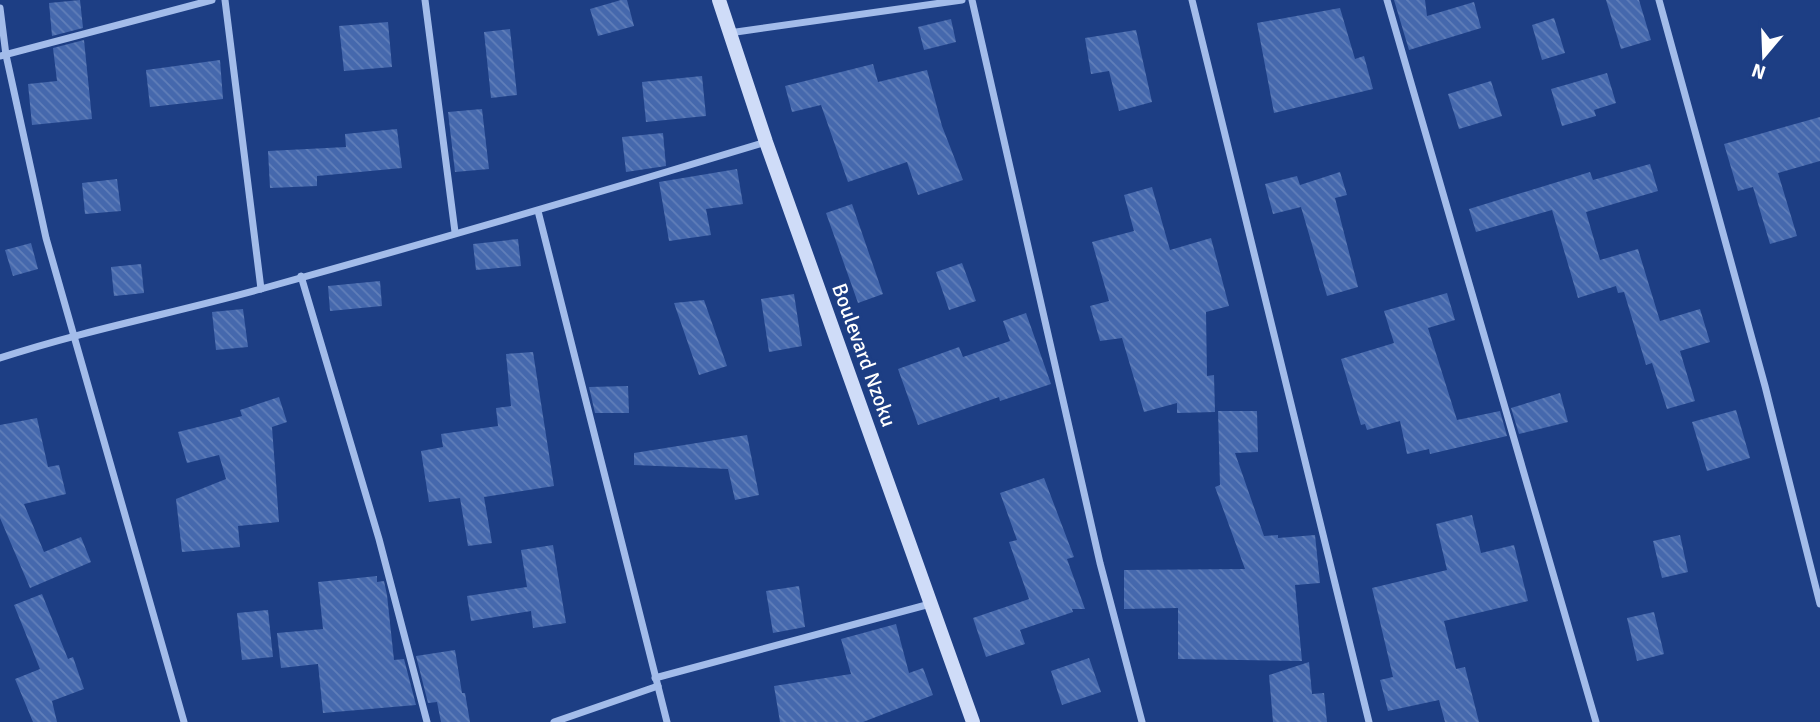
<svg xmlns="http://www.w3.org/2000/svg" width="1820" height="722" font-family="Signika,sans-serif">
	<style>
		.building { fill: url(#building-back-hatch) }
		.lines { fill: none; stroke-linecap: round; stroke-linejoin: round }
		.street { stroke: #a3bcea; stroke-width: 7 }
		.secondary { stroke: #cfdcf8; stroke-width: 14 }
		.labels { text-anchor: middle; stroke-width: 6; stroke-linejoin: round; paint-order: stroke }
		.street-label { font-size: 21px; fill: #fff; stroke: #1d3e84 }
	</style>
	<defs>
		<pattern id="building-back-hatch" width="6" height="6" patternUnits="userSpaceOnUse" patternTransform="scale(1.75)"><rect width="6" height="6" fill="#4568ad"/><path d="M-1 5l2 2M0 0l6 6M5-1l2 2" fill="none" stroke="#617fb9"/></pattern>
	</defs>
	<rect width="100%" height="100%" fill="#1d3e84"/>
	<g class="building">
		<path d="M80,0L83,28L52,36L49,3Z"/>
		<path d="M621,0H627L634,26L598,36L590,9Z"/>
		<path d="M1394,0H1425L1427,16L1474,2L1481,28L1409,50Z"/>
		<path d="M1606,0H1639L1651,40L1621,49Z"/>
		<path d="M1340,8L1355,59L1364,56L1373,89L1274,113L1257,23Z"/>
		<path d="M1554,18L1565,53L1542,60L1532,25Z"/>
		<path d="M951,19L956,42L924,50L918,27Z"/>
		<path d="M388,22L392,67L344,71L339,26Z"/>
		<path d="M510,29L517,95L491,98L484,32Z"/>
		<path d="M1136,30L1152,102L1119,111L1109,71L1091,74L1085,38Z"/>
		<path d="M84,40L92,119L32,125L28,84L57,81L53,48Z"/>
		<path d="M220,60L223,99L150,107L146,70Z"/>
		<path d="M873,64L878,82L927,70L942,126L963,180L918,195L907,162L848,182L821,105L792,112L785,86Z"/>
		<path d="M1607,73L1616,103L1594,110L1596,116L1562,126L1551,89Z"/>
		<path d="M702,76L706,116L646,122L642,82Z"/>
		<path d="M1491,81L1502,116L1459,129L1448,94Z"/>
		<path d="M482,109L489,169L455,172L448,112Z"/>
		<path d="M1820,117V161L1778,173L1797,236L1770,244L1753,187L1738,191L1724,144Z"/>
		<path d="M397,129L402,168L317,176V186L270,188L268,151L346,147L345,134Z"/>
		<path d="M663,133L666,166L626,172L622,137Z"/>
		<path d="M1650,164L1658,191L1586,212L1600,260L1638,249L1660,321L1700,309L1710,342L1680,351L1695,401L1667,409L1652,363L1646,365L1624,292L1618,293L1616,286L1578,298L1552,210L1476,232L1469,209L1590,172L1593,180Z"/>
		<path d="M737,169L743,204L706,209L711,235L669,241L659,182Z"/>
		<path d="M1340,172L1347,195L1335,198L1358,287L1327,296L1301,207L1273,214L1265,184L1297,176L1300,185Z"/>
		<path d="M117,179L121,211L85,214L82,183Z"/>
		<path d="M1152,187L1170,250L1211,238L1229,306L1206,312L1207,376L1214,375L1215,412L1177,413V403L1144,412L1122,338L1100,341L1090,306L1109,301L1092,242L1134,231L1124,195Z"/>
		<path d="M852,204L883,294L858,303L826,213Z"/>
		<path d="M518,239L521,266L476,270L473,244Z"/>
		<path d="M31,243L38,269L13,276L5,250Z"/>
		<path d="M962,263L976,301L949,310L936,272Z"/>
		<path d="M141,264L144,293L114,296L111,267Z"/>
		<path d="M380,281L382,306L330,311L328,286Z"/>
		<path d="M1447,293L1455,320L1428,328L1457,420L1500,411L1507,436L1430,454L1429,449L1407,454L1400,421L1367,430L1365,424L1361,425L1341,359L1394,343L1384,311Z"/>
		<path d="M794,294L802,346L769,352L761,299Z"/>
		<path d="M704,300L727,366L699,375L674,303Z"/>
		<path d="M243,309L248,347L216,350L212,312Z"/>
		<path d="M1026,313L1051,384L1000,401L999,397L918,425L898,369L959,347L963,357L1010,341L1003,321Z"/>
		<path d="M533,352L554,486L484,497L492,543L468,546L460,498L429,502L421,451L443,447L441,434L498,426L496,408L511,406L506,354Z"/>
		<path d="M628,386L629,413H595L589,387Z"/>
		<path d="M1560,393L1568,422L1519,434L1511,408Z"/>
		<path d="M279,397L287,422L272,427L279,522L238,526L240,547L182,552L176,499L226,479L219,455L187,463L178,432L242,416L240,410Z"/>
		<path d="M1736,410L1750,458L1707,471L1692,422Z"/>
		<path d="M1218,411H1257L1258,452L1235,453L1264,536L1278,535V538L1315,535L1320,583L1295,585L1302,661L1178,659V608L1124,609V570L1245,569L1215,487L1220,485Z"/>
		<path d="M37,418L48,467L59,465L66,494L24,504L44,552L81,537L91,562L30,588L0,518V425Z"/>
		<path d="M747,435L759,495L735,500L728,469L634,465V453Z"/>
		<path d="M1044,478L1074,557L1067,559L1085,609H1072L1073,612L1020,630L1025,644L986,657L973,618L1029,599L1009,542L1017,540L1000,493Z"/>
		<path d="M1472,515L1481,553L1514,545L1528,601L1444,621L1456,669L1465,667L1479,722H1445L1439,700L1388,711L1380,680L1393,677L1372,588L1447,570L1436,524Z"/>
		<path d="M1680,535L1688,572L1662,578L1653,541Z"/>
		<path d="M553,545L566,623L533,628L531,611L471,621L467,596L527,587L521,550Z"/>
		<path d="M377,576V582L384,581L387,595L394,660L404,659L416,705L323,713L318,664L281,668L277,633L323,629L318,582Z"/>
		<path d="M799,586L805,627L773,633L766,591Z"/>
		<path d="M42,594L68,659L73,657L84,689L52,701L57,722H33L15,679L40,669L14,605Z"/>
		<path d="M268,610L273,657L242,660L237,613Z"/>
		<path d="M1654,612L1664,654L1637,661L1627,618Z"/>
		<path d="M896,624L909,673L923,668L933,695L863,722H780L774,686L851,674L841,639Z"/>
		<path d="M455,650L462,693H465L470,722H441L437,702L428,703L416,656Z"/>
		<path d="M1089,658L1101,692L1062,705L1051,671Z"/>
		<path d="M1309,662L1312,694L1324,693L1327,722H1273L1269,675Z"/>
	</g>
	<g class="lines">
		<g class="street">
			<path d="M225,0L261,289"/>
			<path d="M425,0L455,232"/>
			<path d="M972,0L1100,563L1142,722"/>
			<path d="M1192,0L1369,722"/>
			<path d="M1387,0L1596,722"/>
			<path d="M1659,0L1765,386L1820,604"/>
			<path d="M0,8L6,55L46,238L184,722"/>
			<path d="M729,33L962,0"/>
			<path d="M0,56L212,0"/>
			<path d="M538,211L667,722"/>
			<path d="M301,276L379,539L427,722"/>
			<path d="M0,358C86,330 174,313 261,289C430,242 598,193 766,142"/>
			<path d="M655,678L930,604"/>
			<path d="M554,722L658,686"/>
		</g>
		<path class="secondary" d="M719,0L766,142L973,722"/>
	</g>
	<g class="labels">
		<g class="street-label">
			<text transform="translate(864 355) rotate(70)" y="7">Boulevard Nzoku</text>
		</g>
	</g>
	<g transform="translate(1764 56) rotate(199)" stroke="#1d3e84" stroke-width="5" paint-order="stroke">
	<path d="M0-5L12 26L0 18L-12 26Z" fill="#ffffff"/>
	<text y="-10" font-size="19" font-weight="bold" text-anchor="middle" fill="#ffffff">N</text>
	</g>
</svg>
